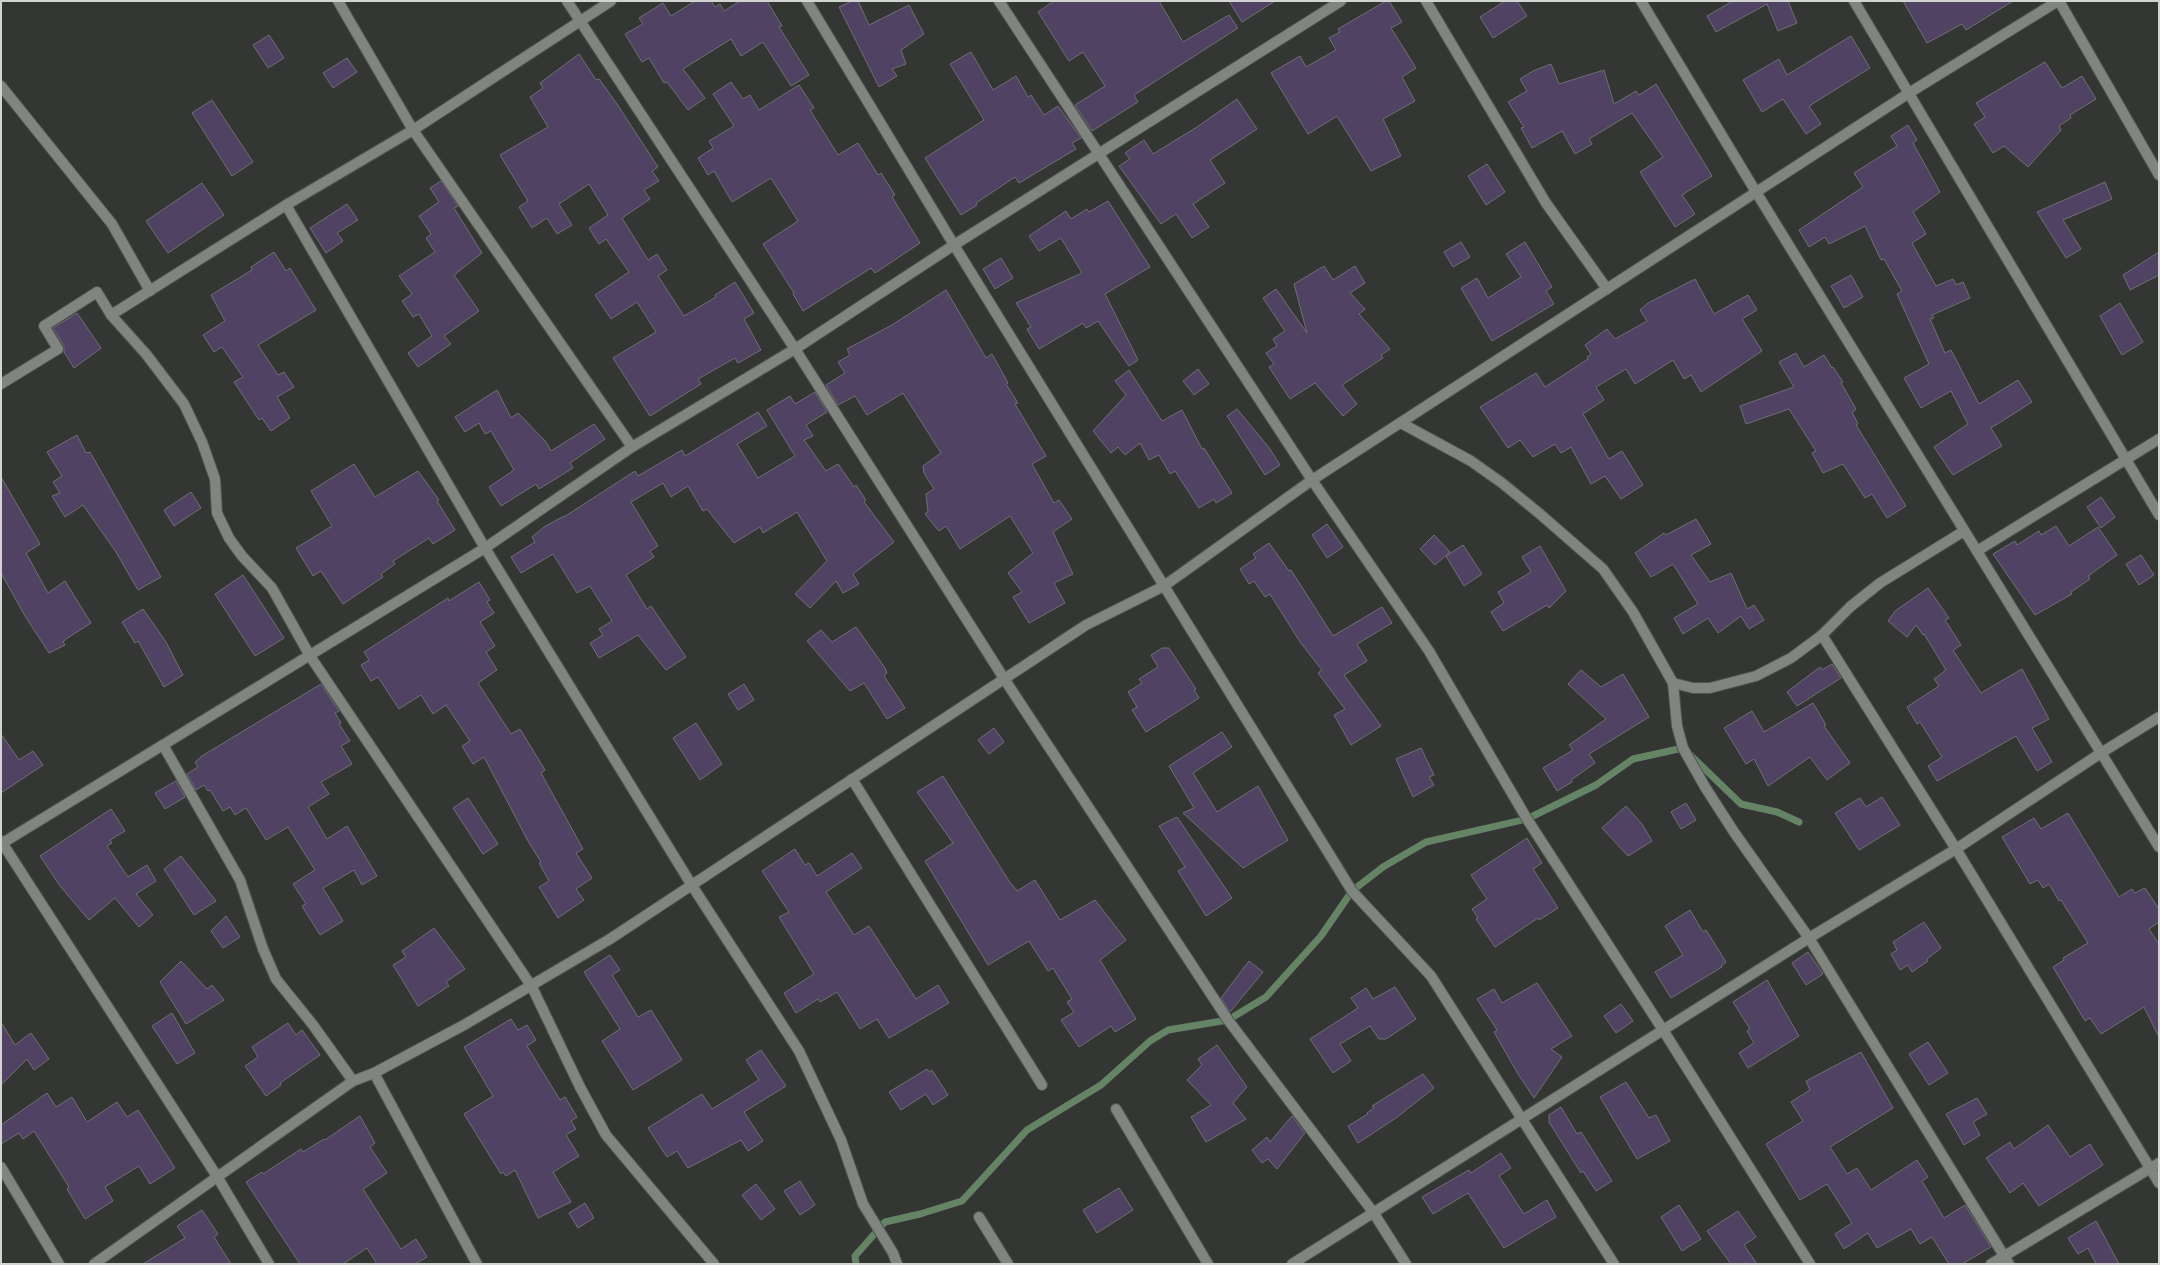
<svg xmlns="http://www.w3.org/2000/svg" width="2160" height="1265" font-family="'DejaVu Sans',sans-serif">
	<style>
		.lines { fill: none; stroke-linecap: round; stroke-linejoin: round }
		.stream { stroke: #658365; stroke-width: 7 }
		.building { fill: #4f4262; stroke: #716f74 }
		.minor-casing { stroke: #515551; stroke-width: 12 }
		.minor { stroke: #808580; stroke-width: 10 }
	</style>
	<rect width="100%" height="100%" fill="#333633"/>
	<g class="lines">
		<path class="stream" d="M856,1264L855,1256L885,1222L920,1214L962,1201L1027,1130L1101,1085L1150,1041L1168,1030L1228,1020L1266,997L1321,936L1352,891L1383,867L1426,842L1527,819L1596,785L1633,759L1683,748L1741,804L1777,812L1799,822"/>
	</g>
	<g class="building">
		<path d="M695,1H711L715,7L720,4L724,11L740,1H767L782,26L779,27L809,75L791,86L763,42L741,56L731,39L683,69L705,98L688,110L667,82L664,83L649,58L642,62L625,34L643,24L639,18L663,3L671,16Z"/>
		<path d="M852,1H858L869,25L909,5L924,34L901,50L906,64L892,69L897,76L879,87L839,7Z"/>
		<path d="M1054,1H1159L1183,42L1229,15L1238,28L1134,95L1138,102L1092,131L1075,105L1105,86L1083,52L1069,61L1038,12Z"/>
		<path d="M1229,1H1275L1242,22Z"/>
		<path d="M1386,1H1389L1402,22L1391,28L1416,68L1402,77L1415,101L1383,119L1401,156L1371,171L1337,116L1308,134L1271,73L1300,56L1306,67L1336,50L1329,38L1340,32L1338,29Z"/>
		<path d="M1505,1H1517L1527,16L1493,38L1480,17Z"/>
		<path d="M1733,1H1788L1797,23L1778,31L1767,4L1716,32L1707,16Z"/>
		<path d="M1903,1H2013L1966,30L1962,24L1927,43Z"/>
		<path d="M269,35L284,58L268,68L253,45Z"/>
		<path d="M1851,36L1870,68L1809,106L1821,124L1806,134L1783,99L1762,112L1743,80L1779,59L1787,75Z"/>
		<path d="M971,52L993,90L1016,76L1028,97L1031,95L1044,115L1058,106L1081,138L1072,143L1076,149L1019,183L1015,177L976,203L977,205L961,215L925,158L984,120L950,64Z"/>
		<path d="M579,54L596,80L599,79L617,104L658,167L652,171L659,181L644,190L650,199L622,218L648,260L657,254L667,270L658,276L684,316L716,297L715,295L735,282L754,313L744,319L761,350L738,363L735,358L698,379L701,384L650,416L613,358L656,332L637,302L611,319L595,295L629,272L606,239L599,244L589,228L608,215L589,184L559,204L572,225L557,234L547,218L532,228L519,207L528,201L500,155L548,127L530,97L543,88L540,83Z"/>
		<path d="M347,58L357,72L333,88L323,73Z"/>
		<path d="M2045,62L2062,88L2082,76L2096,99L2070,115L2071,118L2059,126L2061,130L2028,167L2004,146L1993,153L1974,124L1985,117L1976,103Z"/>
		<path d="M1551,64L1559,84L1604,70L1614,104L1636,91L1639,95L1656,84L1712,176L1682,195L1695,214L1675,227L1640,172L1663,157L1632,113L1589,139L1592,144L1575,154L1562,131L1532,148L1521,128L1524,127L1508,102L1527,91L1520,79L1533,71Z"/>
		<path d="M731,82L743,99L750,95L759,110L799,85L814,108L810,110L838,155L858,143L878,175L881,173L895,195L892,197L920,243L875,273L871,268L803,311L793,294L794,293L763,244L798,221L771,178L732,202L714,171L708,175L698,158L713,148L709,141L734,126L713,94Z"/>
		<path d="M1237,99L1257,129L1210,160L1225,183L1193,204L1209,227L1192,238L1176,214L1161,224L1119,166L1130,159L1125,153L1144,140L1153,154L1197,127Z"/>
		<path d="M212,100L253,162L232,176L192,113Z"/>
		<path d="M1908,125L1917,140L1913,143L1940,192L1913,212L1926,234L1912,243L1936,286L1953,279L1956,285L1963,282L1970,298L1932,315L1934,318L1930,319L1945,353L1951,350L1979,404L2018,380L2032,402L1991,428L2002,446L1953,475L1934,447L1968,424L1951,391L1921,408L1904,378L1929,364L1897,294L1902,291L1884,259L1881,260L1865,226L1829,244L1825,237L1809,247L1799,230L1863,187L1854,173L1897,146L1891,136Z"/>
		<path d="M1487,164L1505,192L1486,205L1468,176Z"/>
		<path d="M441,181L458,206L454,208L482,253L454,275L479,311L444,336L451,344L418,367L408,353L432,336L419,314L413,317L402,301L412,294L399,276L435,252L426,238L431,234L419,216L439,202L430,188Z"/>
		<path d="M2105,182L2112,199L2063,220L2081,249L2066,258L2037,212Z"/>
		<path d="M202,183L224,215L168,253L146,221Z"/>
		<path d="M1108,201L1150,267L1105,294L1138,360L1129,366L1098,321L1086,328L1083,323L1039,349L1027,329L1031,327L1016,303L1082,273L1061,238L1039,251L1029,236L1066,211L1071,219L1087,209L1089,212Z"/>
		<path d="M347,204L358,220L337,233L343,241L326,253L310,228Z"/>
		<path d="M1461,242L1470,257L1453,267L1444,252Z"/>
		<path d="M1525,242L1552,287L1546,291L1554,304L1492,341L1461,288L1477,278L1488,298L1521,277L1506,254Z"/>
		<path d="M274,252L286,271L290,268L316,310L258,345L278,375L284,372L294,387L277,397L290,418L271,431L262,418L259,420L234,382L243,377L222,347L214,352L203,335L225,321L211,295L252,270L251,267Z"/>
		<path d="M2159,252V275L2130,290L2123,275Z"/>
		<path d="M1001,258L1013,278L995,289L983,269Z"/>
		<path d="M1324,266L1333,280L1355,266L1365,283L1350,293L1365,309L1359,314L1390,349L1381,355L1383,358L1342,385L1357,404L1343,416L1315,383L1290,399L1269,367L1274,364L1266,353L1277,346L1273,339L1285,331L1263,298L1276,289L1307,333L1294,284Z"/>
		<path d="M1851,275L1863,297L1844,308L1831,286Z"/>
		<path d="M1695,279L1714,314L1748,295L1757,310L1742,319L1762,351L1701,392L1691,375L1684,379L1673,360L1635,384L1626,369L1596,387L1604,400L1583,414L1609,459L1622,451L1643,485L1621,499L1605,476L1591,484L1571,447L1561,453L1555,444L1533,457L1520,440L1508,448L1480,407L1536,373L1545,387L1588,359L1587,357L1591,354L1585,345L1607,329L1615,339L1647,321L1640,310L1648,303Z"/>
		<path d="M946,290L986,358L992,354L1008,383L1006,384L1018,403L1015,404L1046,456L1032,464L1054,503L1059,500L1072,519L1053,532L1073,574L1054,583L1065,603L1029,623L1013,597L1022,592L1008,573L1033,553L1010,516L960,549L946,526L939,531L925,514L928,512L926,494L934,489L924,473L923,466L941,453L903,393L867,415L855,396L838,405L826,385L845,373L838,362L850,355L847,349L892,325Z"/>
		<path d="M2120,303L2143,342L2122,355L2100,316Z"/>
		<path d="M77,313L101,348L74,368L64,352V346L53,328Z"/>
		<path d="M1796,353L1804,367L1824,355L1832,368L1833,367L1843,382L1841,383L1856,409L1852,412L1858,424L1856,425L1906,506L1887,518L1872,494L1865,498L1843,464L1823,473L1812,453L1816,451L1789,409L1746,424L1740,406L1794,387L1779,362Z"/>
		<path d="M1198,369L1209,384L1194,395L1183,381Z"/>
		<path d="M1129,370L1162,421L1182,410L1202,449L1204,448L1232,493L1216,503L1214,499L1199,508L1175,471L1170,474L1159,455L1149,460L1140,443L1125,455L1118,447L1111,453L1093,431L1126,395L1115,381Z"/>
		<path d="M497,390L511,418L518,413L546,442L551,451L594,424L605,439L570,463L573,468L539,489L536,484L501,506L489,487L514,470L491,431L485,434L479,423L465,432L455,417Z"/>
		<path d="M815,392L827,412L806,425L813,436L804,440L826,471L838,464L854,487L856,485L866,500L864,502L894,542L853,574L859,584L843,593L836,581L810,608L795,594L827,561L797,512L763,533L760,527L734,543L707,509L703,511L688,486L671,497L663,483L631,502L658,546L650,551L654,557L626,575L647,609L651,606L686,657L666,670L638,635L599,658L590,643L603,635L599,629L612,621L590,586L577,593L553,554L521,573L511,557L535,542L532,537L544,527L564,516V517L635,471L638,476L682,450L685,456L758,412L767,426L737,444L758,478L795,456L767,410L790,396L795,404Z"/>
		<path d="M1237,409L1270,449L1280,465L1265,475L1227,416Z"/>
		<path d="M77,435L86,453L90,452L161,577L138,590L116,552L83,505L65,517L52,496L60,493L53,482L62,476L47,452Z"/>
		<path d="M354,464L375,497L418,471L439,500L437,501L455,530L433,544L429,538L393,561L395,564L381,574L383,577L343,604L321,571L313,576L296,548L332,526L311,491Z"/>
		<path d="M1,477L40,544L26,553L48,593L65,581L91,623L66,639L63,642L65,645L49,653L25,616L1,573Z"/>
		<path d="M191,492L201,508L174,526L164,510Z"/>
		<path d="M2101,497L2115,517L2101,528L2087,507Z"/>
		<path d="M1696,519L1711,544L1691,555L1710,582L1731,573L1747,609L1754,605L1764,620L1749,629L1741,616L1718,633L1708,618L1683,634L1674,618L1698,604L1673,564L1651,577L1635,553L1664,533L1666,535Z"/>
		<path d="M1327,524L1343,547L1327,558L1312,535Z"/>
		<path d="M2056,526L2069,546L2098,527L2117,555L2088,576L2090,579L2071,592L2072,594L2035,615L1993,554L2015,541L2017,545L2039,531L2041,535Z"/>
		<path d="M1434,535L1450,552L1435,565L1420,549Z"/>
		<path d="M1269,543L1289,571L1291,570L1333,636L1382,607L1392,623L1357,644L1367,661L1344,675L1381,726L1351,745L1334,715L1345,709L1318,673L1322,670L1300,642L1270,594L1265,597L1254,581L1249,584L1240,569L1256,558L1253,554Z"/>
		<path d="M1463,545L1482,574L1464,586L1446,556Z"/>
		<path d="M1540,546L1566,591L1549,608L1547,605L1503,631L1491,612L1504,603L1498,592L1531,572L1522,557Z"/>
		<path d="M2141,555L2154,575L2139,585L2126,564Z"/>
		<path d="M243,575L284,638L255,656L215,594Z"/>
		<path d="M479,582L490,600L487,602L494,613L480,622L495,646L486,652L497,670L478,683L511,734L520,729L545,770L541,773L583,849L576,853L592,878L576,889L584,900L558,918L539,887L549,881L539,863L541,862L528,841L484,757L473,764L462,746L470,741L446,705L433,714L421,695L399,709L378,677L371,681L361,665L369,660L364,652L448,598L449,601Z"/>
		<path d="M1928,588L1949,618L1945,620L1961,645L1953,650L1981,693L2022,669L2049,719L2032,728L2052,762L2037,771L2016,736L1937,781L1928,766L1942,757L1920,722L1917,724L1907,707L1939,686L1934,679L1946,670L1924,634L1923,635L1916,625L1907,637L1888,621L1895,611Z"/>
		<path d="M143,609L166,642L183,675L164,687L138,641L135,643L122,622Z"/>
		<path d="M856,627L885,668L887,673L884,676L905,708L887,719L864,683L850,691L807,641L821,630L832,642Z"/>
		<path d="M1162,648H1169L1196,689L1194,690L1199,698L1146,732L1132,710L1137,707L1128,692L1142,683L1139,679L1158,667L1151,655Z"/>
		<path d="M1832,664L1841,678L1797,706L1787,692L1820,667L1822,670Z"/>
		<path d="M1581,670L1601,687L1623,674L1649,717L1589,754L1595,763L1571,780L1572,782L1557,791L1543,768L1573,750L1569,745L1606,719L1568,684Z"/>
		<path d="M321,684L339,711L335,713L341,723L339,724L350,741L341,746L352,764L321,782L329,794L308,807L327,839L347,826L377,876L362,885L354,870L323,888L343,921L320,935L302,906L306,904L293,884L315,870L288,827L266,840L246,808L235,815L230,807L223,811L210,790L208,791L204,785L196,790L187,774L198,767L195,762L202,756Z"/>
		<path d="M744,684L754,700L738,710L728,694Z"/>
		<path d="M1813,703L1826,725L1824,726L1850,763L1827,780L1810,757L1768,786L1754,759L1746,764L1724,728L1752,711L1764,732Z"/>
		<path d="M696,723L722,764L700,780L673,738Z"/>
		<path d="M994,728L1004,742L989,754L978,740Z"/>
		<path d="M1222,732L1232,747L1193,773L1217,812L1258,786L1288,840L1243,868L1183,813L1194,808L1169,766Z"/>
		<path d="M1,734L19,760L33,751L43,765L1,793Z"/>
		<path d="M1421,748L1434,775L1429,777L1434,785L1413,797L1396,759Z"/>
		<path d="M943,776L1009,881L1017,891L1035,880L1060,920L1095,900L1126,940L1100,960L1136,1019L1115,1032L1111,1026L1079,1047L1061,1020L1074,1012L1067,1002L1072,999L1053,968L1048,971L1029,941L988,965L925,861L953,843L917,792Z"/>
		<path d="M176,781L185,797L165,809L155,793Z"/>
		<path d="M1882,797L1900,825L1859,850L1835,813L1860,798L1866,807Z"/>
		<path d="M468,798L498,844L483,854L453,808Z"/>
		<path d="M1686,803L1696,820L1681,829L1671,812Z"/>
		<path d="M1626,806L1642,824L1652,841L1628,856L1602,828Z"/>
		<path d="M111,809L125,831L110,840L112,843L107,846L128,877L147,865L156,881L136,894L153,915L139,927L115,898L89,920L60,886L40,856Z"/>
		<path d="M2068,813L2119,897L2132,889L2135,893L2145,888L2159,909V922L2149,929L2159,944V1037L2144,1007L2101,1034L2090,1018L2085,1021L2053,967L2064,960L2063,958L2088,943L2061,900L2059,901L2049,884L2043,888L2038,880L2030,884L2002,837L2034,818L2041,829Z"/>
		<path d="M1177,817L1232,898L1206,916L1178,871L1185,867L1159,826Z"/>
		<path d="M1527,838L1542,863L1533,869L1558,908L1539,920L1538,918L1495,947L1476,919L1478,918L1472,909L1487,899L1471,875Z"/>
		<path d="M795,849L805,865L809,863L817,876L852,853L862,868L826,892L854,935L869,926L916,999L938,985L949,1003L889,1038L877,1019L860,1029L837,992L820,1002L818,999L796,1013L784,993L814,974L779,917L789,912L762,871Z"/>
		<path d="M181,856L216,901L194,915L164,869Z"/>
		<path d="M1690,910L1703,932L1706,930L1726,962L1721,966L1722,967L1671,998L1655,972L1683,955L1665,926Z"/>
		<path d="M226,916L240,937L223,948L211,931Z"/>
		<path d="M1924,922L1941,948L1927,959L1928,961L1912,972L1908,965L1900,970L1891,954L1897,950L1893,942Z"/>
		<path d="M434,928L465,969L446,982L449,986L418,1006L393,965L406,957L402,951Z"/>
		<path d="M1808,952L1823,974L1806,985L1792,963Z"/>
		<path d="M610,955L620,970L612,975L638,1017L651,1010L682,1060L633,1090L602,1041L620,1029L584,972Z"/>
		<path d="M181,961L207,989L212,985L224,1000L186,1024L160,982Z"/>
		<path d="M1249,961L1263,972L1230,1012L1221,998Z"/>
		<path d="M1767,980L1799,1036L1748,1068L1739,1053L1754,1043L1747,1031L1750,1029L1733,1002Z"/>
		<path d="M1537,983L1572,1036L1551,1049L1562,1057L1534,1098L1518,1074L1494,1032L1497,1030L1477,999L1494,989L1502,1003Z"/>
		<path d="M1395,987L1416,1019L1386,1039H1379L1370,1026L1340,1044L1351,1061L1333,1073L1310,1039L1358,1008L1351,998L1366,988L1373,999Z"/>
		<path d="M1621,1004L1633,1021L1616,1033L1604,1016Z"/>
		<path d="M172,1013L195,1053L177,1064L152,1026Z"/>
		<path d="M511,1019L518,1030L527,1025L536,1040L527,1046L560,1100L565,1097L577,1117L571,1121L576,1129L566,1135L579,1156L553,1172L571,1202L538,1218L515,1170L506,1176L503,1172L501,1174L464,1114L493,1096L464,1047Z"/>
		<path d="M1,1022L15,1045L31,1033L49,1059L34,1070L27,1059L1,1085Z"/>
		<path d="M288,1023L296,1035L302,1030L320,1055L280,1083L281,1085L266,1096L245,1066L258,1057L252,1047Z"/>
		<path d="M1928,1042L1948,1073L1929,1085L1909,1054Z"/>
		<path d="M1217,1045L1247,1087L1233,1103L1246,1119L1206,1142L1191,1117L1211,1105L1187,1080L1202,1065L1198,1059Z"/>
		<path d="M761,1050L786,1086L744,1112L763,1141L748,1151L741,1140L688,1168L677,1151L667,1157L648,1128L702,1094L712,1109L759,1080L746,1060Z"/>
		<path d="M1861,1052L1893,1108L1830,1147L1847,1174L1857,1168L1871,1190L1917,1160L1928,1177L1922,1181L1944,1218L1965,1205L1991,1247L1962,1264H1949L1932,1237L1920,1244L1911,1229L1877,1248L1868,1233L1844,1249L1835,1234L1852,1223L1827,1184L1800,1200L1766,1144L1803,1121L1791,1102L1810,1090L1806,1081Z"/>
		<path d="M927,1069L929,1072L932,1070L948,1095L933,1105L926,1094L901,1110L889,1092Z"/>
		<path d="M1423,1074L1434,1088L1396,1118L1358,1143L1348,1126L1368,1114L1367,1113L1374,1108L1372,1106Z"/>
		<path d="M1626,1082L1649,1118L1656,1115L1670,1141L1637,1159L1600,1097Z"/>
		<path d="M47,1093L56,1107L72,1097L87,1122L117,1102L127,1117L138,1110L175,1168L150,1184L139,1166L105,1187L113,1201L85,1219L67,1189L69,1187L34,1131L23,1139L19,1133L1,1144V1125Z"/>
		<path d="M1977,1098L1987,1114L1973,1122L1980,1135L1964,1145L1946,1114Z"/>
		<path d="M1561,1107L1577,1134L1581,1132L1612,1181L1596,1191L1583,1171L1581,1173L1549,1122V1115Z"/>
		<path d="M360,1116L375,1143L370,1147L387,1173L363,1189L401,1249L416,1239L427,1257L415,1264H377L367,1248L343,1264H300L246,1182L262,1172L263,1174L301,1149L303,1152L324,1139L325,1140Z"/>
		<path d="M1292,1116L1305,1133L1277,1169L1268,1159L1262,1163L1252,1150L1267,1137L1270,1142Z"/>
		<path d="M2048,1125L2070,1157L2090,1144L2103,1165L2039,1206L2023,1183L2010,1193L1986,1158L2010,1142L2014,1149Z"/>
		<path d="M1501,1153L1511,1168L1499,1176L1524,1214L1547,1200L1556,1217L1504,1248L1468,1193L1433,1214L1422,1197L1469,1170L1471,1173Z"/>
		<path d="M800,1181L815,1205L800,1215L784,1191Z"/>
		<path d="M756,1184L775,1209L761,1220L742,1195Z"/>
		<path d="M1119,1188L1133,1210L1097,1233L1083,1210Z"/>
		<path d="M585,1203L594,1218L578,1228L569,1213Z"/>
		<path d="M1679,1205L1701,1239L1682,1251L1661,1217Z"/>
		<path d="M202,1210L218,1234L214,1237L231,1264H143L185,1238L177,1226Z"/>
		<path d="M1738,1211L1756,1237L1744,1245L1757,1264H1731L1707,1231Z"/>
		<path d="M2096,1221L2119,1264H2096L2088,1248L2078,1254L2068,1238Z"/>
	</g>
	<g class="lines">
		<defs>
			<g id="minor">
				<path d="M338,1L413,130L632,447"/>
				<path d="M567,1L795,349L1005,680L1228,1020L1373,1212L1406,1264"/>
				<path d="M807,1L954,245L1352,891L1431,976L1614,1264"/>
				<path d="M999,1L1312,480L1429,651L1527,819L1663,1030L1810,1264"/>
				<path d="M1426,1L1546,203L1607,289"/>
				<path d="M1641,1L1756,192L2159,847"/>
				<path d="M1854,1L2159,515"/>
				<path d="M2059,1L2159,175"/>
				<path d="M1,86L112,224L150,291"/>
				<path d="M286,205L485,548L691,884L799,1051L841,1140L863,1204L893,1253L897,1264"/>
				<path d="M111,315L146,354L184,404L202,442L215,479L217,513L229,538L242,556L272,588L310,656L532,987L580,1087L606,1135L714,1264"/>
				<path d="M1,384L58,349L44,326L97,292L111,315L286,205L413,130L611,1"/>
				<path d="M1401,423L1471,461L1502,483L1540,514L1603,569L1633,612L1673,683L1693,688H1710L1756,676L1791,658L1822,635L1850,607L1880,583L1964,531"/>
				<path d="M1977,551L2159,439"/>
				<path d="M1822,635L1956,849L2159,1183"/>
				<path d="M1673,683L1677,726L1683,748L1705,787L1734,832L1809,938L2009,1264"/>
				<path d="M163,745L240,880L263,949L276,979L313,1025L353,1081"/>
				<path d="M852,779L1042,1085"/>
				<path d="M1,841L218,1178L269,1264"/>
				<path d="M1,844L485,548L632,447L795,349L954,245L1341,1"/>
				<path d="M374,1073L477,1264"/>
				<path d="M1116,1109L1208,1264"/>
				<path d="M1,1167L59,1264"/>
				<path d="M979,1217L1008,1264"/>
				<path d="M94,1264L353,1081L374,1073L464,1025L610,939L1086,625L1164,586L1312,480L1909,93L2058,1"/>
				<path d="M1292,1264L1809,938L1956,849L2101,753L2159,717"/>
				<path d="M1991,1264L2159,1163"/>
			</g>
		</defs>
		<use href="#minor" class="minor-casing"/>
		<use href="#minor" class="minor"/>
	</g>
	<rect width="2160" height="1265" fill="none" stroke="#d2d4d2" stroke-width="4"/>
</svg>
